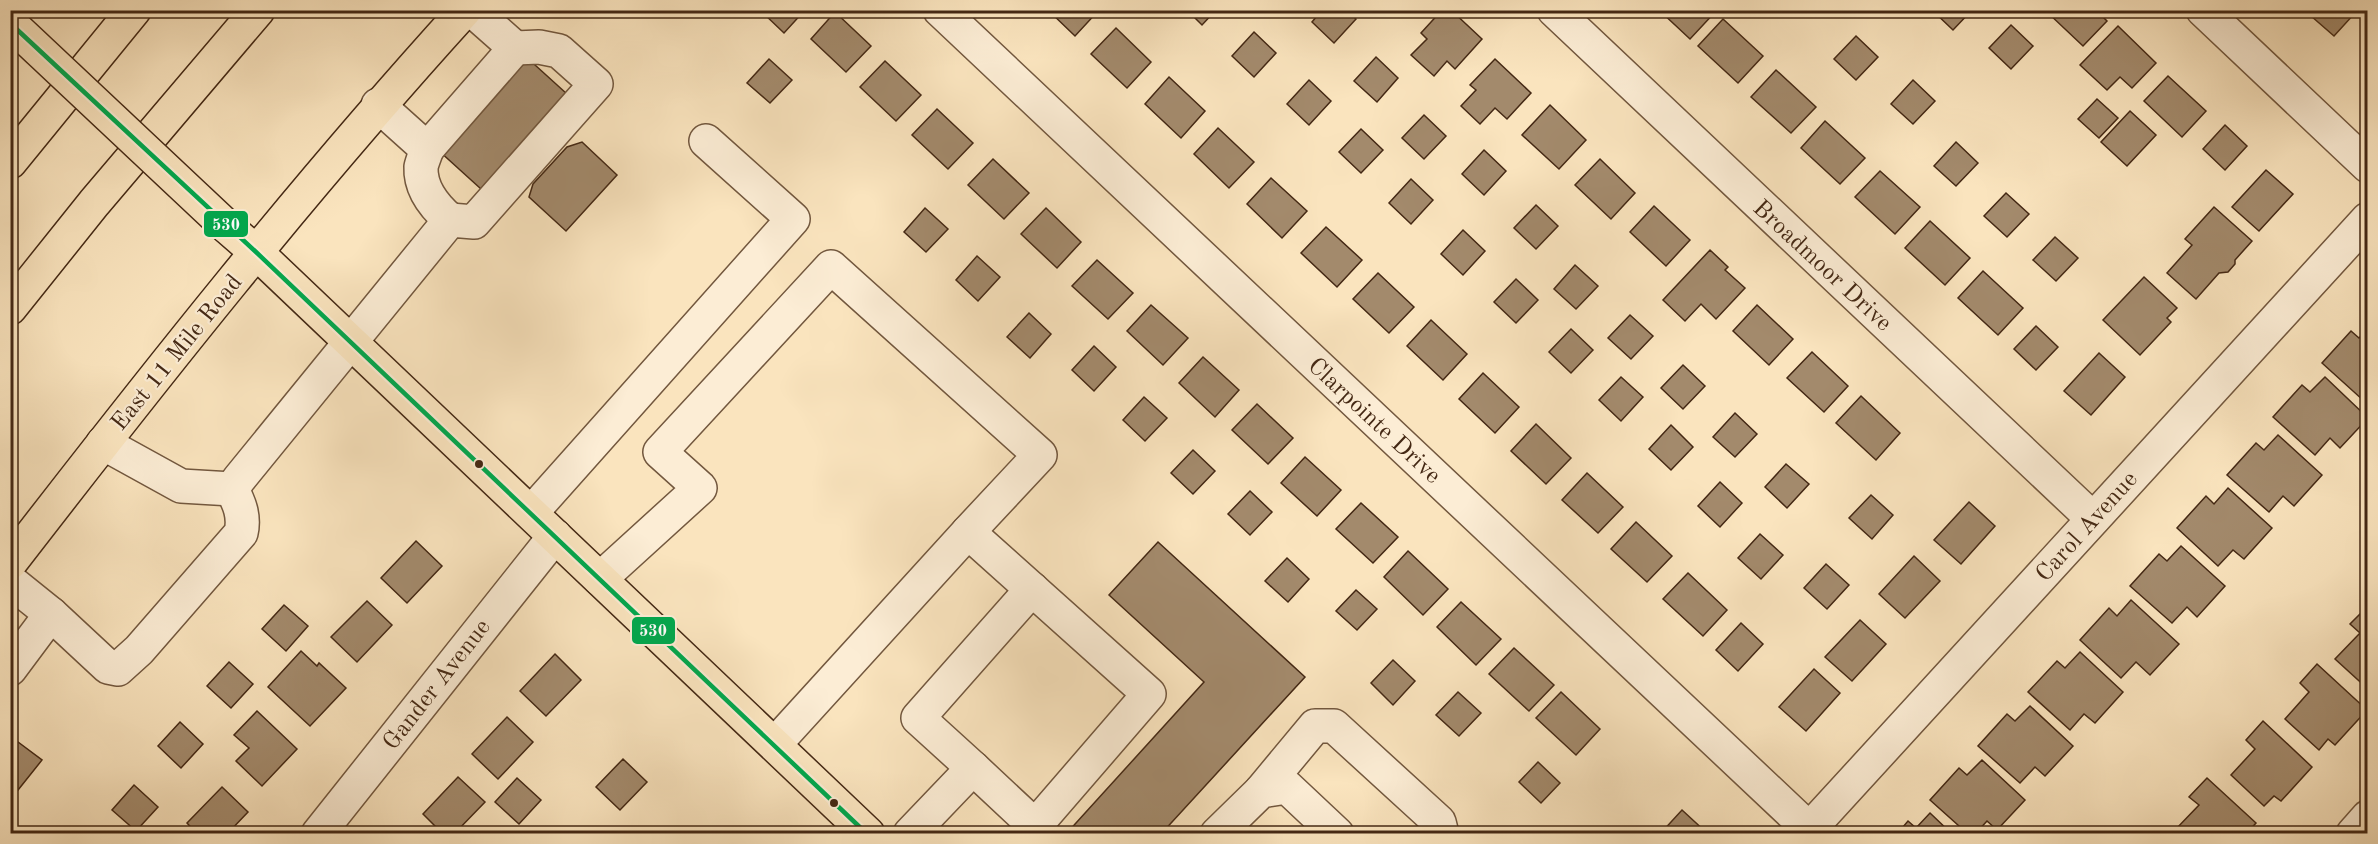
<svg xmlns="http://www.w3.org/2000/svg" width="2378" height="844" font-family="'Old Standard TT',serif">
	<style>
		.building { fill: #a38a6c; stroke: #442814; stroke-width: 1.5 }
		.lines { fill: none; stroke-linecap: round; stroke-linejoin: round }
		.minor-casing { stroke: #72573e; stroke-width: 36 }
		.major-casing { stroke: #442814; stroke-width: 36 }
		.highway-casing { stroke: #442814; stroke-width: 36 }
		.minor { stroke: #fcedd5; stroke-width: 33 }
		.major { stroke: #fae4be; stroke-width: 33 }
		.highway { stroke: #fae4be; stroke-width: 33 }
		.major-bridge-casing { stroke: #442814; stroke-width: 36; stroke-linecap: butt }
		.major-bridge { stroke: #fae4be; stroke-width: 33 }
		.bus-1-casing { stroke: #fcedd5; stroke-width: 9 }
		.bus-1 { stroke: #00a94e; stroke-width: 4.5 }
		.bus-dot { fill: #442814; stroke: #fcedd5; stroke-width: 2 }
		.labels { text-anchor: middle; stroke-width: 4.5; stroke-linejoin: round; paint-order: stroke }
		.street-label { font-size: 24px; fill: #442814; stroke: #fcedd5 }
		.line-badge { stroke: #fcedd5; stroke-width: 2 }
		.badge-label { font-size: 16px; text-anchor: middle; font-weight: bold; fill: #fff }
	</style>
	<rect width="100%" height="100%" fill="#fae4be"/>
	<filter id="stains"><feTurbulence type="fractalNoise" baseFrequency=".00333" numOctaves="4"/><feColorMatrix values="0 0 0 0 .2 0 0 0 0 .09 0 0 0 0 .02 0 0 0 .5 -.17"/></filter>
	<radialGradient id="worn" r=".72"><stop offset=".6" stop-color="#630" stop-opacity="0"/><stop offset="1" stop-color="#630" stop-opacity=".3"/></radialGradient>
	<g class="building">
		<path d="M760,10H805L784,33Z"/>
		<path d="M1048,10H1099L1075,36Z"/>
		<path d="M1187,10H1216L1202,25Z"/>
		<path d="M1322,10H1347L1356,19L1334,43L1312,22Z"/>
		<path d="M1442,10H1451L1482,39L1455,69L1447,61L1434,76L1411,55L1427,39L1421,33Z"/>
		<path d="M1659,10H1717L1690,39Z"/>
		<path d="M1932,10H1972L1953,30Z"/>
		<path d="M2050,10H2096L2107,21L2083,46L2048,13Z"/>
		<path d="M2316,10H2353L2355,13L2334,36L2311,16Z"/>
		<path d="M835,12L871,46L846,72L811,39Z"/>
		<path d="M1723,19L1763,56L1738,83L1698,46Z"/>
		<path d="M2011,25L2033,46L2011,69L1989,48Z"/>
		<path d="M2118,26L2156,63L2132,88L2120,77L2107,90L2080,65Z"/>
		<path d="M1116,28L1151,62L1127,88L1091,54Z"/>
		<path d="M1254,32L1276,53L1254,77L1232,56Z"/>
		<path d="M1856,36L1878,57L1856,80L1834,59Z"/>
		<path d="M524,55L567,94L481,189L438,150Z"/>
		<path d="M1376,57L1398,78L1377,102L1354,81Z"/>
		<path d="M769,59L792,80L770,103L747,83Z"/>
		<path d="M1495,59L1531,93L1507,119L1495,108L1480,124L1461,106L1476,90L1470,85Z"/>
		<path d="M885,61L921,95L896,121L860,87Z"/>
		<path d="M1776,70L1816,107L1791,133L1751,97Z"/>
		<path d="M2168,76L2206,111L2182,137L2144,101Z"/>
		<path d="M1169,77L1205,111L1181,138L1145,104Z"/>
		<path d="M1309,80L1331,101L1309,125L1287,104Z"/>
		<path d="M1913,80L1935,101L1913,124L1891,104Z"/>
		<path d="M2097,99L2118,118L2099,138L2078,119Z"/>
		<path d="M1550,105L1586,140L1559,169L1522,135Z"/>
		<path d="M937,109L973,143L948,169L912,135Z"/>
		<path d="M2130,111L2156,135L2127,166L2101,142Z"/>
		<path d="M1424,115L1446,136L1424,159L1402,138Z"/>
		<path d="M1825,121L1865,158L1840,184L1801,148Z"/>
		<path d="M2225,125L2247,146L2225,170L2203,149Z"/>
		<path d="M1218,128L1254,162L1229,188L1194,154Z"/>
		<path d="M1361,129L1383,150L1361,173L1339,152Z"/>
		<path d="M582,142L617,175L566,231L529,197L533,184L567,147Z"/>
		<path d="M1956,142L1978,163L1956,186L1934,166Z"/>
		<path d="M1484,150L1506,171L1484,195L1462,174Z"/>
		<path d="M993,159L1029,193L1004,219L968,185Z"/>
		<path d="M1600,159L1635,193L1611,219L1575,185Z"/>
		<path d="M2266,170L2293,194L2259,231L2232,207Z"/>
		<path d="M1880,171L1920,207L1895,234L1855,197Z"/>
		<path d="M1271,178L1307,211L1282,238L1247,204Z"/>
		<path d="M1411,179L1433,200L1411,224L1389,203Z"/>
		<path d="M2006,193L2029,214L2007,237L1984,216Z"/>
		<path d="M1536,205L1558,226L1536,249L1514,228Z"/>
		<path d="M1654,206L1690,240L1666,266L1630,232Z"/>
		<path d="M2214,207L2252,241L2235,260V264L2228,272L2219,273L2196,299L2167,273L2192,245L2185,239Z"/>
		<path d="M925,208L948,229L926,252L904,232Z"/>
		<path d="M1046,208L1081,242L1057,268L1021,234Z"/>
		<path d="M1930,221L1970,258L1945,285L1905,248Z"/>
		<path d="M1326,227L1362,260L1337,287L1301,253Z"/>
		<path d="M1463,230L1485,251L1463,275L1441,254Z"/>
		<path d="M2055,237L2078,258L2056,281L2033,260Z"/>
		<path d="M1710,250L1728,267L1725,270L1745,288L1716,319L1701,304L1685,321L1663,300Z"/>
		<path d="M977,256L1000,277L978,301L956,280Z"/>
		<path d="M1097,260L1133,293L1108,319L1072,286Z"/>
		<path d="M1575,265L1598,286L1576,309L1554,289Z"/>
		<path d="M1983,271L2023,308L1998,335L1958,298Z"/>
		<path d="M1378,273L1414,307L1389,333L1353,299Z"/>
		<path d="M2144,277L2177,308L2167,318L2171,322L2140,355L2103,320Z"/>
		<path d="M1516,279L1538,300L1516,323L1494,302Z"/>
		<path d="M1151,305L1188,338L1163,365L1127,331Z"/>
		<path d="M1757,305L1793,339L1769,365L1733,331Z"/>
		<path d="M1029,313L1051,334L1030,358L1007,337Z"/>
		<path d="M1630,315L1653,336L1631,359L1608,338Z"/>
		<path d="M1431,320L1467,354L1443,380L1407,346Z"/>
		<path d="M2036,326L2058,347L2036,370L2014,349Z"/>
		<path d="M1571,329L1593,350L1571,373L1549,352Z"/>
		<path d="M2368,329V396L2364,401L2322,363L2351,331L2359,338Z"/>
		<path d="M1094,346L1116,367L1094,391L1072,370Z"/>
		<path d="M1812,352L1848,386L1824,412L1787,378Z"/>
		<path d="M2099,353L2125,377L2091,415L2064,391Z"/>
		<path d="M1203,357L1239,390L1215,417L1179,383Z"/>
		<path d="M1683,365L1705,386L1683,409L1661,388Z"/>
		<path d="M1483,373L1519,407L1495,433L1459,399Z"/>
		<path d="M1621,377L1643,397L1621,421L1599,400Z"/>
		<path d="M2325,377L2368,418L2340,448L2330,438L2315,455L2273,417L2302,385L2310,392Z"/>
		<path d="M1861,396L1900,433L1876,460L1836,423Z"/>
		<path d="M1144,397L1167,418L1145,441L1123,420Z"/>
		<path d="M1257,404L1293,438L1268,464L1232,430Z"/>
		<path d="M1735,413L1757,434L1735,457L1713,437Z"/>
		<path d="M1536,424L1571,458L1546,484L1511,451Z"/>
		<path d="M1671,425L1693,447L1671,470L1649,449Z"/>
		<path d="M2278,435L2322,475L2294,506L2283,496L2269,512L2227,475L2256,443L2264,450Z"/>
		<path d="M1193,450L1215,471L1193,494L1171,473Z"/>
		<path d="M1305,457L1341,490L1317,516L1281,483Z"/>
		<path d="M1786,464L1809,484L1787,508L1765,487Z"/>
		<path d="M1587,473L1623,507L1598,533L1562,500Z"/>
		<path d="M1720,482L1742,503L1720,527L1698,506Z"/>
		<path d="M2228,488L2272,528L2244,559L2233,550L2218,566L2177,528L2206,496L2214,504Z"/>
		<path d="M1250,491L1272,512L1250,535L1228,514Z"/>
		<path d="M1871,495L1893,515L1872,539L1849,518Z"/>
		<path d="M1969,502L1995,526L1961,564L1934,540Z"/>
		<path d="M1361,503L1398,537L1373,563L1336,529Z"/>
		<path d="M1636,522L1672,556L1647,582L1611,549Z"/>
		<path d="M1760,534L1783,555L1761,579L1738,558Z"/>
		<path d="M416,541L442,566L407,603L381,578Z"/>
		<path d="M1158,542L1305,677L1161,834H1066L1204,682L1109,595Z"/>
		<path d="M2181,546L2225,586L2197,617L2187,607L2172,623L2130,586L2159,554L2167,561Z"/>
		<path d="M1408,551L1448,589L1423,615L1384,577Z"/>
		<path d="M1914,556L1940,581L1905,618L1879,594Z"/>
		<path d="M1287,558L1309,579L1288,602L1265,581Z"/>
		<path d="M1826,564L1849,585L1827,609L1804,588Z"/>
		<path d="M1688,573L1727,610L1703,636L1663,599Z"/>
		<path d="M1356,590L1377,609L1357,630L1336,611Z"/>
		<path d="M2131,600L2179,644L2150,675L2136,662L2121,678L2080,640L2109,608L2117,616Z"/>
		<path d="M367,601L392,625L357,662L331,637Z"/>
		<path d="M1461,602L1501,639L1476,665L1437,627Z"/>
		<path d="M284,605L308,626L286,651L262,629Z"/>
		<path d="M2368,606V689L2335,659L2360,633L2350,624Z"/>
		<path d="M1860,620L1886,644L1852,681L1825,657Z"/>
		<path d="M1741,623L1763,644L1738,671L1716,650Z"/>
		<path d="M1514,648L1554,685L1529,711L1489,674Z"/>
		<path d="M301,651L317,666L319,663L346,688L310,726L268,687Z"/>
		<path d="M2080,652L2123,692L2095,723L2084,714L2070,730L2028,692L2057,661L2065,668Z"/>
		<path d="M555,654L581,680L546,716L520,691Z"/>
		<path d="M1393,660L1415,681L1393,705L1371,683Z"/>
		<path d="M229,662L253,684L231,708L207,686Z"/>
		<path d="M2317,664L2367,710L2335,745L2328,739L2319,750L2285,719L2309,692L2300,683Z"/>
		<path d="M1814,669L1840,693L1806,731L1779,707Z"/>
		<path d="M1458,692L1481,713L1459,736L1436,715Z"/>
		<path d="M1561,692L1600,729L1576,755L1536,718Z"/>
		<path d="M2030,706L2073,746L2045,776L2035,767L2020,783L1978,746L2007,714L2015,721Z"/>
		<path d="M257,711L297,749L262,786L236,761L249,748L234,735Z"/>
		<path d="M507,717L533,742L498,779L472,754Z"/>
		<path d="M2263,721L2312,767L2281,801L2274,796L2264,806L2231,775L2255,749L2246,740Z"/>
		<path d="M180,722L203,744L181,768L158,746Z"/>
		<path d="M10,736L42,760L10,800Z"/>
		<path d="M623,759L647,782L620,810L596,787Z"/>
		<path d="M1982,760L2025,800L1997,830L1987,821L1975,834H1968L1930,800L1959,768L1967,775Z"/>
		<path d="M1538,762L1560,783L1541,803L1519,782Z"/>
		<path d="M458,777L485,802L454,834H443L423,814Z"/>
		<path d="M517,778L541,800L519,824L495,802Z"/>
		<path d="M2207,778L2256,823L2246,834H2176L2174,831L2199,805L2189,797Z"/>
		<path d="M134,785L158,807L136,831L112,810Z"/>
		<path d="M222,787L248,812L227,834H197L187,823Z"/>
		<path d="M1682,810L1708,834H1660Z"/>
		<path d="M1930,813L1952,834H1897L1908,821L1916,828Z"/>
	</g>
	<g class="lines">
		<defs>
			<g id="minor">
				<path d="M940,10L1809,829"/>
				<path d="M1554,10L2093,519"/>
				<path d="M2203,10L2368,166"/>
				<path d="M378,105L427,149L515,48L472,10"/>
				<path d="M427,149C425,155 422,162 421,167C420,189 435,207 450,220"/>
				<path d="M103,443L181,486L232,489"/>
				<path d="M531,513L793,219L706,141"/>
				<path d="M600,579L700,488L660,452L831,267L1040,455L968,532"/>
				<path d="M10,581L51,614L10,669"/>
				<path d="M51,614L108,667L118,669L139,650L241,533C245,516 239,503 232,489L239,479L450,220L474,222L596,84L559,51L539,47L515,48"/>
				<path d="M775,744L968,532L1149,694L1035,826L973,768L910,834"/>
				<path d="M973,768L918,718L1032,589"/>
				<path d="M1261,791L1315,726H1334L1439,822L1442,834"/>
				<path d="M318,834L555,536"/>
				<path d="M1217,834L1261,791L1287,787L1337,834"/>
				<path d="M1805,834L2368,219"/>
				<path d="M2353,834L2368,817"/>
			</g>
			<g id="major">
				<path d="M226,226L256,252L868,834"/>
				<path d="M10,563C156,374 304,187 465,10"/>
			</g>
			<g id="highway">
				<path d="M10,162L134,10"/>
				<path d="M10,308L94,203L258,10"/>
			</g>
		</defs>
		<use href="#minor" class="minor-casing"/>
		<use href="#major" class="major-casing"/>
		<use href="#highway" class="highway-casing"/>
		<use href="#minor" class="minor"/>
		<use href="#major" class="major"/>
		<use href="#highway" class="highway"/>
		<defs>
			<path id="major-bridge" d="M10,23L226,226"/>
		</defs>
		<use href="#major-bridge" class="major-bridge-casing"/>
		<use href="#major-bridge" class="major-bridge"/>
		<defs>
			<path id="bus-1" d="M10,23L256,252L867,834"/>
		</defs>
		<use href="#bus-1" class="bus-1-casing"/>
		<use href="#bus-1" class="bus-1"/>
	</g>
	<g class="bus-dot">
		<circle cx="479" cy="464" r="5"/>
		<circle cx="834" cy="803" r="5"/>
	</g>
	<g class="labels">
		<g class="street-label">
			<text transform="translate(1823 265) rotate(43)" y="8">Broadmoor Drive</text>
			<text transform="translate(176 352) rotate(-51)" y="8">East 11 Mile Road</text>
			<text transform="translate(1375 420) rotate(43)" y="8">Clarpointe Drive</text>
			<text transform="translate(2086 526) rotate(-48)" y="8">Carol Avenue</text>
			<text transform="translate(436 684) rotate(-52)" y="8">Gander Avenue</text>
		</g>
	</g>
	<g class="line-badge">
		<rect x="203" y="210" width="46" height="28" rx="6" fill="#00a94e"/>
		<rect x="631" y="616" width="45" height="29" rx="6" fill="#00a94e"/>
	</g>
	<g class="badge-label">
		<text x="226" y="230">530</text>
		<text x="653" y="636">530</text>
	</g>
	<rect width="2378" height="844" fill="none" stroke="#fae4be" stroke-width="36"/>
	<rect x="12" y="12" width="2354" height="820" fill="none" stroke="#442814" stroke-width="3"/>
	<rect x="18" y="18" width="2342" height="808" fill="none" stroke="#442814" stroke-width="1.5"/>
	<rect width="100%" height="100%" filter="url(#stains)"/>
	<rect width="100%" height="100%" fill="url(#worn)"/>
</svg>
